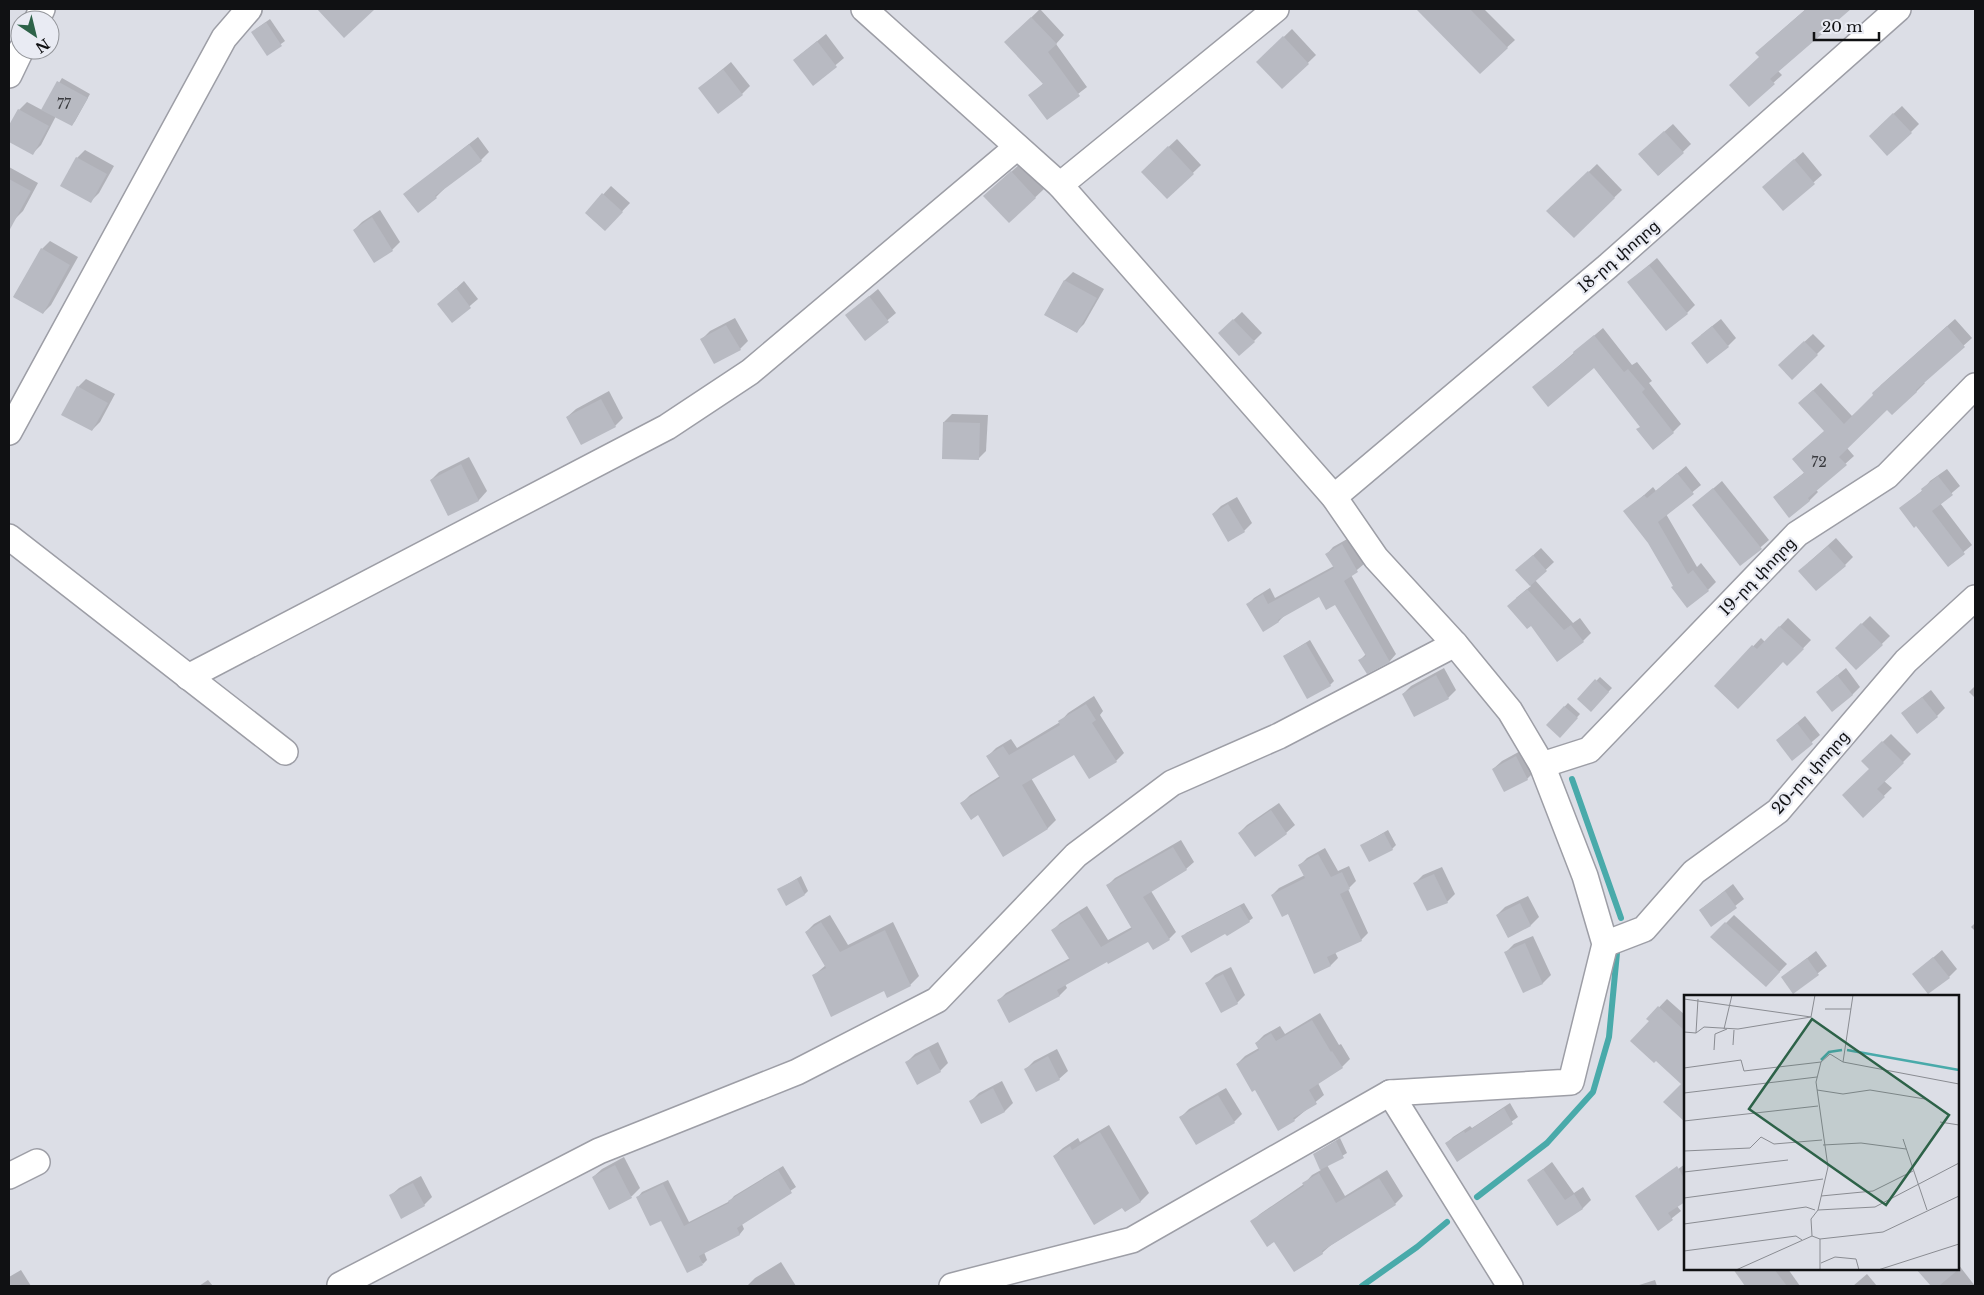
<svg xmlns="http://www.w3.org/2000/svg" width="1984" height="1295" font-family="'Libre Baskerville','Noto Sans Armenian',serif">
	<style>
		.shadow { fill: #0003 }
		.lines { fill: none; stroke-linecap: round; stroke-linejoin: round }
		.stream { stroke: #49aaaa; stroke-width: 6 }
		.building { fill: #b8bac2 }
		.minor-casing { stroke: #9d9ea6; stroke-width: 28 }
		.minor { stroke: #fff; stroke-width: 25 }
		.labels { text-anchor: middle; stroke-width: 4.5; stroke-linejoin: round; paint-order: stroke }
		.number-label { font-size: 14px; fill: #3a3b3f }
		.street-label { font-size: 16px; fill: #101113; stroke: #e9ebf3 }
		.inset-river { fill: none; stroke: #49aaaa; stroke-width: 2.5 }
		.inset-road { fill: none; stroke: #8a8c92; stroke-width: 1 }
		.view { fill: #2d6248; fill-opacity: 0.15; stroke: #2d6248; stroke-width: 2.5 }
		.inset-edge { fill: none; stroke: #101113; stroke-width: 2.5 }
	</style>
	<rect width="100%" height="100%" fill="#dcdee6"/>
	<g class="shadow">
		<path d="M322,9H373L344,36L320,10Z"/>
		<path d="M1040,9L1064,35L1056,44L1087,87L1047,118L1030,95L1044,83L1006,42Z"/>
		<path d="M1418,9H1484L1515,40L1480,72Z"/>
		<path d="M1806,9H1849L1778,71L1782,75L1749,105L1765,45Z"/>
		<path d="M270,19L285,41L267,54L256,29Z"/>
		<path d="M1292,29L1316,55L1282,88L1258,62Z"/>
		<path d="M826,34L844,58L813,84L794,60Z"/>
		<path d="M731,62L750,86L742,94L700,88Z"/>
		<path d="M62,78L90,94L75,121L72,125L56,116L41,145L33,153L9,140V128L19,110L27,102L42,110Z"/>
		<path d="M1902,106L1919,124L1911,132L1878,128Z"/>
		<path d="M1673,124L1691,144L1659,175L1648,146Z"/>
		<path d="M478,137L489,152L481,160L443,188L444,189L436,197L418,212L405,194Z"/>
		<path d="M1177,139L1201,165L1167,198L1142,172Z"/>
		<path d="M85,150L114,166L99,193L91,201L77,158Z"/>
		<path d="M1803,152L1822,175L1783,209L1772,179Z"/>
		<path d="M1020,164L1044,189L1009,222L993,188Z"/>
		<path d="M1597,164L1622,190L1574,236L1548,211Z"/>
		<path d="M9,167L38,183L23,211L15,219L12,217L9,222Z"/>
		<path d="M611,186L630,203L613,221L587,212Z"/>
		<path d="M380,210L400,242L392,250L374,261L354,230L362,222Z"/>
		<path d="M50,241L78,257L51,305L43,313L42,249Z"/>
		<path d="M1657,258L1695,305L1687,313L1629,282Z"/>
		<path d="M1073,272L1104,289L1084,324L1076,332L1046,315L1065,280Z"/>
		<path d="M464,281L478,299L452,321L439,304Z"/>
		<path d="M878,289L896,313L865,339L847,315Z"/>
		<path d="M1242,312L1262,333L1254,341L1228,325Z"/>
		<path d="M735,318L748,341L740,349L702,339L710,331Z"/>
		<path d="M1721,319L1736,338L1728,346L1701,335Z"/>
		<path d="M1955,319L1972,338L1923,382L1925,383L1917,391L1887,408L1847,448L1854,456L1816,490L1818,492L1810,500L1789,516L1774,497L1805,472L1793,459L1825,431L1808,395L1821,383L1852,416L1875,395L1881,385Z"/>
		<path d="M1603,328L1632,365L1637,362L1652,381L1649,383L1681,424L1673,432L1641,426L1594,367L1534,387Z"/>
		<path d="M1813,334L1825,346L1817,354L1788,357Z"/>
		<path d="M86,379L115,394L100,422L92,430L78,387Z"/>
		<path d="M609,391L623,418L615,426L567,417L576,409Z"/>
		<path d="M952,414L988,415L986,451L978,459L944,422Z"/>
		<path d="M469,457L487,491L479,500L448,515L431,480L439,472Z"/>
		<path d="M1686,466L1701,485L1666,514L1697,567L1701,563L1716,582L1708,590L1674,586L1649,543L1625,512L1653,487L1656,491Z"/>
		<path d="M1947,469L1960,486L1940,503L1972,545L1948,565L1917,524L1901,508L1923,490L1930,481Z"/>
		<path d="M1722,481L1769,540L1741,564L1694,505Z"/>
		<path d="M1237,497L1252,523L1244,531L1213,514L1221,506Z"/>
		<path d="M1349,538L1364,564L1351,575L1396,654L1390,661L1367,672L1360,660L1366,654L1336,603L1319,596L1285,615L1279,621L1263,630L1248,604L1254,598L1270,588L1275,598L1334,566L1327,554L1333,547Z"/>
		<path d="M1836,538L1853,557L1845,565L1808,563Z"/>
		<path d="M1541,548L1554,562L1535,580L1573,623L1580,618L1591,633L1583,641L1532,624L1516,598L1531,586L1517,570Z"/>
		<path d="M1870,616L1890,636L1856,669L1837,648Z"/>
		<path d="M1788,618L1811,640L1787,665L1783,661L1716,686L1761,638L1765,642Z"/>
		<path d="M1310,640L1334,681L1330,685L1284,656Z"/>
		<path d="M1444,668L1456,690L1448,698L1403,694L1411,686Z"/>
		<path d="M1846,668L1860,687L1852,695L1817,692Z"/>
		<path d="M1600,677L1612,688L1591,710L1579,699Z"/>
		<path d="M1975,686V698L1969,692Z"/>
		<path d="M1931,690L1945,708L1937,716L1902,713Z"/>
		<path d="M1094,696L1103,711L1100,715L1124,753L1116,761L1074,753L1031,778L1056,820L1048,828L1004,855L979,813L962,803L970,795L1000,776L988,756L996,748L1011,739L1017,748L1060,722L1068,713Z"/>
		<path d="M1568,703L1580,714L1560,736L1548,725Z"/>
		<path d="M1805,716L1820,735L1792,759L1777,740Z"/>
		<path d="M1891,734L1911,754L1884,781L1892,788L1863,816L1871,769L1863,761Z"/>
		<path d="M1524,749L1535,771L1527,779L1493,769L1502,761Z"/>
		<path d="M1279,803L1295,825L1286,833H1239L1247,825Z"/>
		<path d="M1388,830L1396,845L1392,849L1362,845Z"/>
		<path d="M1181,840L1194,862L1186,869L1151,891L1176,932L1169,939L1148,940L1107,960L1065,984L1067,988L1060,995L999,1000L1006,993L1070,958L1053,930L1060,923L1087,906L1108,940L1132,927L1107,886L1115,878Z"/>
		<path d="M1325,848L1338,871L1349,866L1356,881L1348,889L1368,933L1361,940L1335,952L1338,958L1331,965L1315,972L1288,913L1272,895L1279,888L1305,875L1300,865L1307,858Z"/>
		<path d="M1442,867L1455,894L1447,902L1415,883L1423,875Z"/>
		<path d="M801,876L808,891L805,894L778,890Z"/>
		<path d="M1733,884L1744,899L1711,925L1700,910Z"/>
		<path d="M1528,896L1539,917L1531,925L1508,937L1497,915L1505,907Z"/>
		<path d="M1244,903L1253,918L1249,921L1183,937L1186,933Z"/>
		<path d="M830,915L848,945L893,922L919,976L910,985L888,996L884,989L813,976L826,965L806,932L814,924Z"/>
		<path d="M1734,915L1787,964L1766,986L1712,937Z"/>
		<path d="M1975,923V931L1971,927Z"/>
		<path d="M1533,936L1551,975L1543,983L1524,991L1506,952L1514,944Z"/>
		<path d="M1942,950L1957,969L1949,977L1914,974Z"/>
		<path d="M1816,951L1827,966L1794,992L1783,977Z"/>
		<path d="M1231,967L1245,995L1237,1003L1207,983L1215,975Z"/>
		<path d="M1667,999L1685,1015V1121L1665,1102L1683,1084L1648,1019Z"/>
		<path d="M1320,1013L1339,1045L1341,1044L1350,1059L1342,1067L1318,1083L1324,1095L1294,1120L1256,1088L1237,1064L1245,1056L1259,1048L1256,1043L1264,1035L1280,1026L1285,1034Z"/>
		<path d="M938,1042L948,1063L940,1071L907,1062L915,1054Z"/>
		<path d="M1057,1049L1068,1071L1059,1079L1036,1090L1026,1069L1034,1061Z"/>
		<path d="M1002,1081L1013,1103L1005,1111L982,1123L971,1101L979,1093Z"/>
		<path d="M1226,1088L1242,1114L1234,1122L1181,1117L1189,1109Z"/>
		<path d="M1510,1103L1518,1117L1458,1160L1447,1143L1453,1137L1470,1126L1472,1128Z"/>
		<path d="M1109,1125L1149,1193L1141,1201L1125,1210L1054,1156L1063,1148L1078,1138L1080,1142Z"/>
		<path d="M1340,1138L1347,1153L1327,1165L1345,1196L1387,1170L1403,1196L1395,1204L1331,1245L1322,1253L1275,1241L1252,1222L1260,1214L1304,1184L1312,1175L1321,1170L1314,1154Z"/>
		<path d="M624,1157L640,1188L632,1196L609,1208L593,1177L602,1169Z"/>
		<path d="M1552,1162L1574,1193L1583,1187L1591,1200L1583,1208L1557,1224L1529,1180Z"/>
		<path d="M1685,1164V1200L1677,1206L1681,1211L1658,1229L1647,1192Z"/>
		<path d="M783,1166L796,1187L742,1224L744,1229L740,1234L704,1252L707,1260L703,1264L661,1219L638,1197L642,1192L668,1180L689,1222L730,1201L734,1196Z"/>
		<path d="M421,1176L432,1197L424,1205L390,1196L399,1188Z"/>
		<path d="M781,1262L796,1286H747L755,1278Z"/>
		<path d="M1958,1264L1975,1286H1933L1918,1269H1958Z"/>
		<path d="M1734,1269H1788L1800,1286H1747Z"/>
		<path d="M21,1270L31,1286H9V1277Z"/>
		<path d="M1867,1274L1877,1286H1853Z"/>
		<path d="M208,1280L213,1286H199Z"/>
		<path d="M1655,1280L1657,1286H1636Z"/>
	</g>
	<g class="lines">
		<g class="stream">
			<path d="M1572,779L1621,918"/>
			<path d="M1477,1197L1547,1143L1593,1092L1609,1037L1617,953"/>
			<path d="M1362,1286L1417,1247L1447,1222"/>
		</g>
	</g>
	<g class="building">
		<path d="M317,9H375L344,38Z"/>
		<path d="M1416,9H1470L1508,48L1480,74Z"/>
		<path d="M1806,9H1851L1770,79L1775,84L1749,107L1729,85L1759,57L1755,53Z"/>
		<path d="M1031,17L1057,44L1048,52L1080,96L1047,120L1028,95L1043,84L1004,42Z"/>
		<path d="M266,22L282,46L267,56L251,32Z"/>
		<path d="M1283,36L1309,64L1282,89L1256,62Z"/>
		<path d="M817,41L837,67L813,86L793,60Z"/>
		<path d="M723,69L743,95L718,114L698,88Z"/>
		<path d="M57,81L88,98L72,126L41,110Z"/>
		<path d="M18,109L49,126L33,155L9,142V125Z"/>
		<path d="M1893,113L1912,133L1887,156L1869,136Z"/>
		<path d="M1664,131L1684,153L1658,176L1638,154Z"/>
		<path d="M469,144L482,161L435,196L437,198L418,213L403,194Z"/>
		<path d="M1168,146L1194,174L1167,199L1141,172Z"/>
		<path d="M76,157L107,174L91,203L60,186Z"/>
		<path d="M1794,159L1815,184L1783,211L1762,187Z"/>
		<path d="M1011,171L1036,198L1009,223L983,196Z"/>
		<path d="M1588,171L1615,198L1574,238L1546,211Z"/>
		<path d="M9,179L31,191L9,231Z"/>
		<path d="M602,193L623,212L605,231L585,213Z"/>
		<path d="M372,217L393,251L374,263L353,230Z"/>
		<path d="M41,248L70,265L43,314L13,297Z"/>
		<path d="M1649,265L1688,314L1666,331L1627,282Z"/>
		<path d="M1064,280L1097,298L1077,333L1044,315Z"/>
		<path d="M456,288L471,308L452,323L437,304Z"/>
		<path d="M869,296L889,322L865,341L845,315Z"/>
		<path d="M1233,319L1255,342L1239,356L1218,333Z"/>
		<path d="M726,325L741,350L714,364L700,339Z"/>
		<path d="M1712,326L1729,347L1707,364L1691,343Z"/>
		<path d="M1947,326L1965,347L1916,390L1917,392L1892,415L1887,410L1839,457L1847,465L1808,498L1810,501L1789,518L1773,497L1804,473L1792,459L1824,431L1798,403L1813,390L1844,424L1873,395L1872,393Z"/>
		<path d="M1594,335L1624,372L1628,369L1645,389L1642,392L1674,433L1653,450L1636,429L1640,427L1594,368L1548,407L1532,387L1574,354L1573,352Z"/>
		<path d="M1804,341L1818,355L1792,380L1778,365Z"/>
		<path d="M77,386L108,403L92,431L61,415Z"/>
		<path d="M601,399L616,427L581,445L566,417Z"/>
		<path d="M943,422L980,423L979,460L942,459Z"/>
		<path d="M461,464L479,501L448,516L430,480Z"/>
		<path d="M1677,473L1694,494L1658,522L1688,574L1693,570L1709,591L1687,608L1671,587L1673,586L1648,543L1623,511L1644,495L1647,498Z"/>
		<path d="M1938,476L1953,495L1932,511L1965,554L1948,567L1916,526L1914,528L1899,508L1922,491L1921,489Z"/>
		<path d="M1713,488L1762,549L1740,566L1692,505Z"/>
		<path d="M1228,504L1245,532L1228,542L1212,514Z"/>
		<path d="M1342,544L1358,572L1344,581L1390,662L1367,674L1358,660L1366,656L1335,605L1326,610L1319,597L1278,620L1279,622L1263,632L1246,604L1263,594L1268,604L1334,568L1325,554Z"/>
		<path d="M1828,546L1846,566L1816,591L1798,571Z"/>
		<path d="M1533,555L1547,571L1530,586L1515,570Z"/>
		<path d="M1527,589L1564,630L1571,625L1584,642L1557,662L1531,626L1527,629L1507,606Z"/>
		<path d="M1861,623L1883,645L1856,670L1835,648Z"/>
		<path d="M1779,626L1804,649L1787,666L1783,662L1738,709L1714,686L1752,645L1757,649Z"/>
		<path d="M1306,643L1331,686L1307,699L1283,656Z"/>
		<path d="M1436,675L1449,699L1414,717L1402,694Z"/>
		<path d="M1837,675L1853,695L1832,712L1816,692Z"/>
		<path d="M1595,679L1609,692L1591,712L1577,699Z"/>
		<path d="M1922,697L1938,717L1917,734L1901,713Z"/>
		<path d="M1086,704L1096,720L1092,723L1117,762L1089,779L1074,755L1022,785L1048,829L1003,857L978,815L971,820L960,803L1000,778L986,756L1003,746L1009,755L1060,725L1058,721Z"/>
		<path d="M1564,706L1578,718L1560,738L1546,725Z"/>
		<path d="M1797,723L1813,744L1792,761L1776,740Z"/>
		<path d="M1882,741L1904,763L1877,789L1885,797L1863,818L1842,795L1869,769L1861,761Z"/>
		<path d="M1516,756L1528,780L1504,792L1492,769Z"/>
		<path d="M1271,810L1287,834L1255,857L1238,833Z"/>
		<path d="M1384,833L1393,850L1369,862L1360,845Z"/>
		<path d="M1173,847L1187,870L1143,897L1170,940L1153,950L1148,942L1108,964L1107,962L1057,990L1060,996L1009,1023L997,1000L1070,960L1051,930L1079,913L1101,947L1132,929L1106,885Z"/>
		<path d="M1318,854L1331,877L1342,872L1350,889L1340,894L1362,941L1327,957L1331,966L1314,974L1288,914L1282,917L1271,895L1305,878L1298,865Z"/>
		<path d="M1434,874L1448,903L1427,911L1413,883Z"/>
		<path d="M797,879L805,895L786,906L777,889Z"/>
		<path d="M1725,891L1737,908L1711,927L1699,910Z"/>
		<path d="M1520,903L1531,926L1508,938L1496,915Z"/>
		<path d="M1240,906L1250,922L1227,936L1225,934L1191,953L1181,936Z"/>
		<path d="M821,922L840,952L885,930L911,986L887,998L884,991L831,1017L812,975L826,968L805,932Z"/>
		<path d="M1725,922L1780,972L1766,987L1710,937Z"/>
		<path d="M1525,943L1543,984L1523,993L1504,952Z"/>
		<path d="M1933,957L1950,978L1928,994L1912,974Z"/>
		<path d="M1807,958L1819,975L1793,994L1781,977Z"/>
		<path d="M1223,974L1238,1004L1221,1013L1205,983Z"/>
		<path d="M1658,1006L1685,1031V1122L1663,1102L1681,1084L1656,1061L1654,1063L1630,1041L1649,1021L1646,1019Z"/>
		<path d="M1312,1020L1331,1052L1332,1051L1343,1068L1309,1090L1317,1104L1293,1118L1295,1121L1278,1131L1255,1090L1252,1092L1236,1064L1259,1050L1255,1043L1271,1033L1276,1041Z"/>
		<path d="M929,1049L941,1072L917,1085L905,1062Z"/>
		<path d="M1048,1056L1060,1080L1036,1092L1024,1069Z"/>
		<path d="M993,1088L1005,1112L981,1124L969,1101Z"/>
		<path d="M1218,1095L1235,1123L1196,1145L1179,1117Z"/>
		<path d="M1504,1108L1513,1124L1457,1162L1445,1143L1464,1131L1465,1133Z"/>
		<path d="M1100,1132L1141,1202L1125,1212L1122,1208L1094,1225L1053,1156L1070,1146L1072,1150Z"/>
		<path d="M1336,1141L1344,1158L1320,1170L1313,1154Z"/>
		<path d="M615,1165L632,1198L609,1210L592,1177Z"/>
		<path d="M1677,1166L1685,1180V1202L1668,1213L1673,1220L1658,1231L1635,1196Z"/>
		<path d="M1543,1169L1565,1200L1574,1194L1583,1209L1557,1226L1527,1180Z"/>
		<path d="M778,1170L792,1193L737,1228L740,1235L699,1256L703,1265L687,1273L661,1221L650,1226L636,1197L663,1184L684,1226L729,1203L728,1201Z"/>
		<path d="M1319,1173L1336,1203L1379,1178L1396,1205L1322,1251L1323,1254L1294,1272L1274,1242L1267,1247L1250,1221L1304,1186L1302,1183Z"/>
		<path d="M413,1183L425,1206L401,1219L389,1195Z"/>
		<path d="M1733,1269H1774L1787,1286H1745Z"/>
		<path d="M1916,1269H1959L1939,1286H1931Z"/>
	</g>
	<g class="lines">
		<defs>
			<g id="minor">
				<path d="M864,9L1060,185L1334,497L1376,558L1455,644L1510,711L1542,765L1585,876L1605,944L1571,1082L1390,1093L1132,1240L952,1286"/>
				<path d="M37,20L42,9"/>
				<path d="M9,75L21,50"/>
				<path d="M1060,185L1276,9"/>
				<path d="M9,432L224,38L249,9"/>
				<path d="M1334,497L1608,266L1898,9"/>
				<path d="M9,537L285,752"/>
				<path d="M188,677L667,427L750,372L1017,147"/>
				<path d="M1542,765L1589,750L1797,534L1887,476L1975,386"/>
				<path d="M1605,944L1644,929L1694,872L1778,811L1906,661L1975,598"/>
				<path d="M1390,1093L1510,1286"/>
				<path d="M9,1176L37,1162"/>
				<path d="M340,1285L599,1151L797,1072L937,1000L1076,855L1172,783L1279,736L1455,644"/>
			</g>
		</defs>
		<use href="#minor" class="minor-casing"/>
		<use href="#minor" class="minor"/>
	</g>
	<g class="labels">
		<g class="number-label">
			<text x="64" y="109">77</text>
			<text x="1819" y="467">72</text>
		</g>
		<g class="street-label">
			<text transform="translate(1618 256) rotate(-41)" y="6">18-րդ փողոց</text>
			<text transform="translate(1757 576) rotate(-46)" y="6">19-րդ փողոց</text>
			<text transform="translate(1810 772) rotate(-48)" y="6">20-րդ փողոց</text>
		</g>
	</g>
	<g transform="translate(1684 995)">
		<rect width="275" height="275" fill="#dcdee6"/>
		<path class="inset-river" d="M163,55L275,75M137,65L145,57L158,55"/>
		<path class="inset-road" d="M0,4L127,22M141,14H167M127,22L131,0M40,34L48,0M0,37L12,38L20,32L54,34L127,22M12,38L14,4M49,50L50,35M30,55L31,39L43,34M159,67L169,0M0,73L57,65L60,76L137,67M133,95L159,99L186,95L241,104M0,98L133,82M0,126L134,111M256,127L275,130M219,144L243,215M139,150L177,148L222,154M0,156L66,153L77,142L90,149L138,145M0,177L104,165M137,201L189,196L229,176M0,203L139,184M134,215L191,212L275,168M0,229L122,212L131,215M128,241L127,224L134,215L144,172L132,87L137,67L146,59L159,67L275,89M136,244V275M0,256L112,241L118,245M137,268L151,262L172,264L175,275M52,275L128,241L136,244L199,237L275,201M194,275L275,249"/>
		<path class="view" d="M128,24L265,120L202,210L65,114Z"/>
		<rect width="275" height="275" class="inset-edge"/>
	</g>
	<rect width="1984" height="1295" fill="none" stroke="#101113" stroke-width="20"/>
	<g transform="translate(35 35) rotate(145)"><circle r="24" fill="#e9ebf3" stroke="#929499"/>
	<path d="M0-4L9 19L0 12L-9 19Z" fill="#2d6248"/>
	<text y="-8" font-size="14" font-weight="bold" text-anchor="middle" fill="#101113">N</text>
	</g>
	<path d="M1814 32v8h65v-8" fill="none" stroke="#101113" stroke-width="2.5"/>
	<text x="1822" y="32" font-size="15" fill="#101113" stroke="#e9ebf3" stroke-width="4" paint-order="stroke">20 m</text>
</svg>
